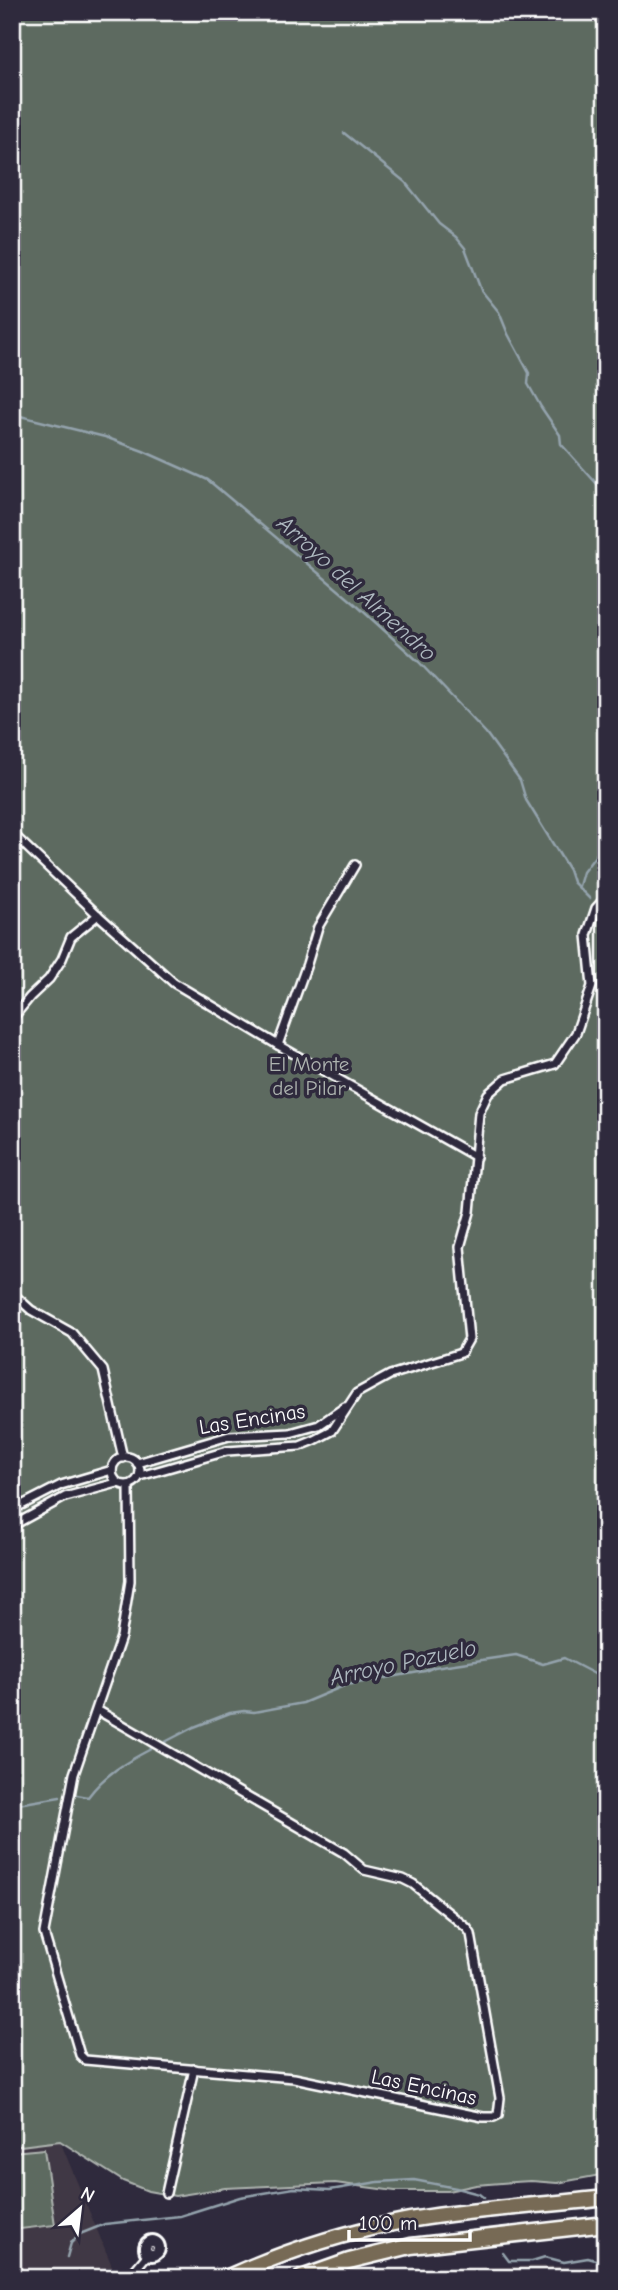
<svg xmlns="http://www.w3.org/2000/svg" width="618" height="2290" font-family="'Comic Neue',sans-serif">
	<style>
		.built { fill: #403844 }
		.green { fill: #5d6a60; stroke: #aeb4b0; stroke-width: 2 }
		.lines { fill: none; stroke-linecap: round; stroke-linejoin: round }
		.stream { stroke: #94a3ad; stroke-width: 2.5 }
		.street-casing { stroke: #fff; stroke-width: 12 }
		.secondary-casing { stroke: #fff; stroke-width: 16 }
		.highway-casing { stroke: #fff; stroke-width: 19 }
		.street { stroke: #2f2a3d; stroke-width: 7 }
		.secondary { stroke: #2f2a3d; stroke-width: 10 }
		.highway { stroke: #776a54; stroke-width: 14 }
		.labels { text-anchor: middle; stroke-width: 7; stroke-linejoin: round; paint-order: stroke }
		.park-label { font-size: 21px; fill: #aeb4b0; stroke: #2f2a3d }
		.street-label { font-size: 21px; fill: #fff; stroke: #2f2a3d }
		.water-label { font-size: 23px; font-style: italic; fill: #afbac1; stroke: #2f2a3d }
	</style>
	<rect width="100%" height="100%" fill="#2f2a3d"/>
	<filter id="ink" filterUnits="userSpaceOnUse"><feTurbulence type="fractalNoise" baseFrequency=".0143" numOctaves="2"/><feDisplacementMap in="SourceGraphic" scale="14" xChannelSelector="R" yChannelSelector="G"/><feConvolveMatrix kernelMatrix="1 2 1 2 8 2 1 2 1" color-interpolation-filters="sRGB"/></filter>
	<g filter="url(#ink)">
		<g class="built">
			<path d="M60,2141L117,2278H12V2147Z"/>
			<path d="M535,2266L606,2267V2278H404L424,2270Z"/>
		</g>
		<g class="green">
			<path d="M12,12H606V2174L557,2183L531,2181L514,2182L476,2185L448,2191H395L335,2183L225,2188L175,2196L148,2191L123,2181L60,2141L12,2147Z"/>
			<path d="M44,2149L55,2225L12,2230V2152Z"/>
		</g>
		<g class="lines">
			<g class="stream">
				<path d="M344,133L405,182L439,224L456,237L465,248L481,290L499,312L508,334L529,373L528,384L541,407L560,435L561,444L606,494"/>
				<path d="M12,414L105,437L143,451L208,480L354,603L419,662L486,733L520,780L526,800L569,870L573,882L590,899"/>
				<path d="M579,886L583,872L606,842"/>
				<path d="M603,910L606,913"/>
				<path d="M165,1742L194,1727L230,1713L244,1711L254,1712L303,1703L346,1685L425,1671L434,1667L516,1655L543,1664L564,1658L606,1680"/>
				<path d="M77,1795L88,1797C105,1774 126,1762 151,1749"/>
				<path d="M12,1805L60,1797"/>
				<path d="M503,2253L509,2261H532L545,2257L564,2262L588,2258L606,2263"/>
				<path d="M67,2257L71,2243L80,2234L105,2224L180,2216L240,2197L294,2188L330,2190L378,2182L414,2180L456,2188L479,2194L484,2198"/>
			</g>
			<defs>
				<g id="street">
					<path d="M12,833L98,915L174,983L278,1045L476,1157"/>
					<path d="M12,1019L30,997L49,979L62,959L71,937L98,915"/>
					<path d="M278,1045L307,964L318,927L355,865"/>
					<path d="M12,1293L31,1310L72,1333L103,1370L123,1458"/>
					<circle cx="126" cy="1471" r="14"/>
					<path d="M137,1463L229,1436L290,1433L319,1425L345,1407"/>
					<path d="M140,1476L227,1451L300,1446L315,1440L332,1431L357,1393L390,1375L461,1353L469,1339L460,1247L470,1212L479,1113L488,1094L505,1079L555,1064L576,1033L592,986L587,935L596,908L606,897"/>
					<path d="M12,1510L61,1485L112,1470"/>
					<path d="M12,1526L65,1497L117,1483"/>
					<path d="M97,1710L344,1853L364,1870L403,1879L413,1884L467,1928L471,1934L500,2098L498,2115L494,2117H483L294,2078L85,2060L80,2055L44,1933L74,1774L121,1637L130,1581L129,1485"/>
					<path d="M166,2193L194,2069"/>
					<path d="M128,2278L148,2254"/>
				</g>
				<circle id="secondary" cx="152" cy="2248" r="7"/>
				<g id="highway">
					<path d="M226,2278C283,2252 342,2233 404,2221C470,2209 539,2206 606,2198"/>
					<path d="M301,2278L349,2261L411,2246L606,2224"/>
				</g>
			</defs>
			<use href="#street" class="street-casing"/>
			<use href="#secondary" class="secondary-casing"/>
			<use href="#highway" class="highway-casing"/>
			<use href="#street" class="street"/>
			<use href="#secondary" class="secondary"/>
			<use href="#highway" class="highway"/>
		</g>
	</g>
	<g class="labels">
		<g class="park-label">
			<text x="309" y="1071">El Monte<tspan x="309" dy="24">del Pilar</tspan></text>
		</g>
		<g class="street-label">
			<text transform="translate(252 1419) rotate(-9)" y="7">Las Encinas</text>
			<text transform="translate(424 2087) rotate(12)" y="7">Las Encinas</text>
		</g>
		<g class="water-label">
			<text transform="translate(357 588) rotate(42)" y="8">Arroyo del Almendro</text>
			<text transform="translate(403 1662) rotate(-12)" y="8">Arroyo Pozuelo</text>
		</g>
	</g>
	<rect width="618" height="2290" fill="none" stroke="#2f2a3d" stroke-width="42"/>
	<rect x="21" y="21" width="576" height="2248" fill="none" stroke="#fff" stroke-width="2.5" filter="url(#ink)"/>
	<g transform="translate(80 2209) rotate(28)" stroke="#2f2a3d" stroke-width="5" paint-order="stroke">
	<path d="M0-5L12 26L0 18L-12 26Z" fill="#ffffff"/>
	<text y="-10" font-size="19" font-weight="bold" text-anchor="middle" fill="#ffffff">N</text>
	</g>
	<path d="M349 2230v10h121v-10" fill="none" stroke="#ffffff" stroke-width="3.5"/>
	<text x="359" y="2230" font-size="21" fill="#ffffff" stroke="#2f2a3d" stroke-width="5" paint-order="stroke">100 m</text>
</svg>
